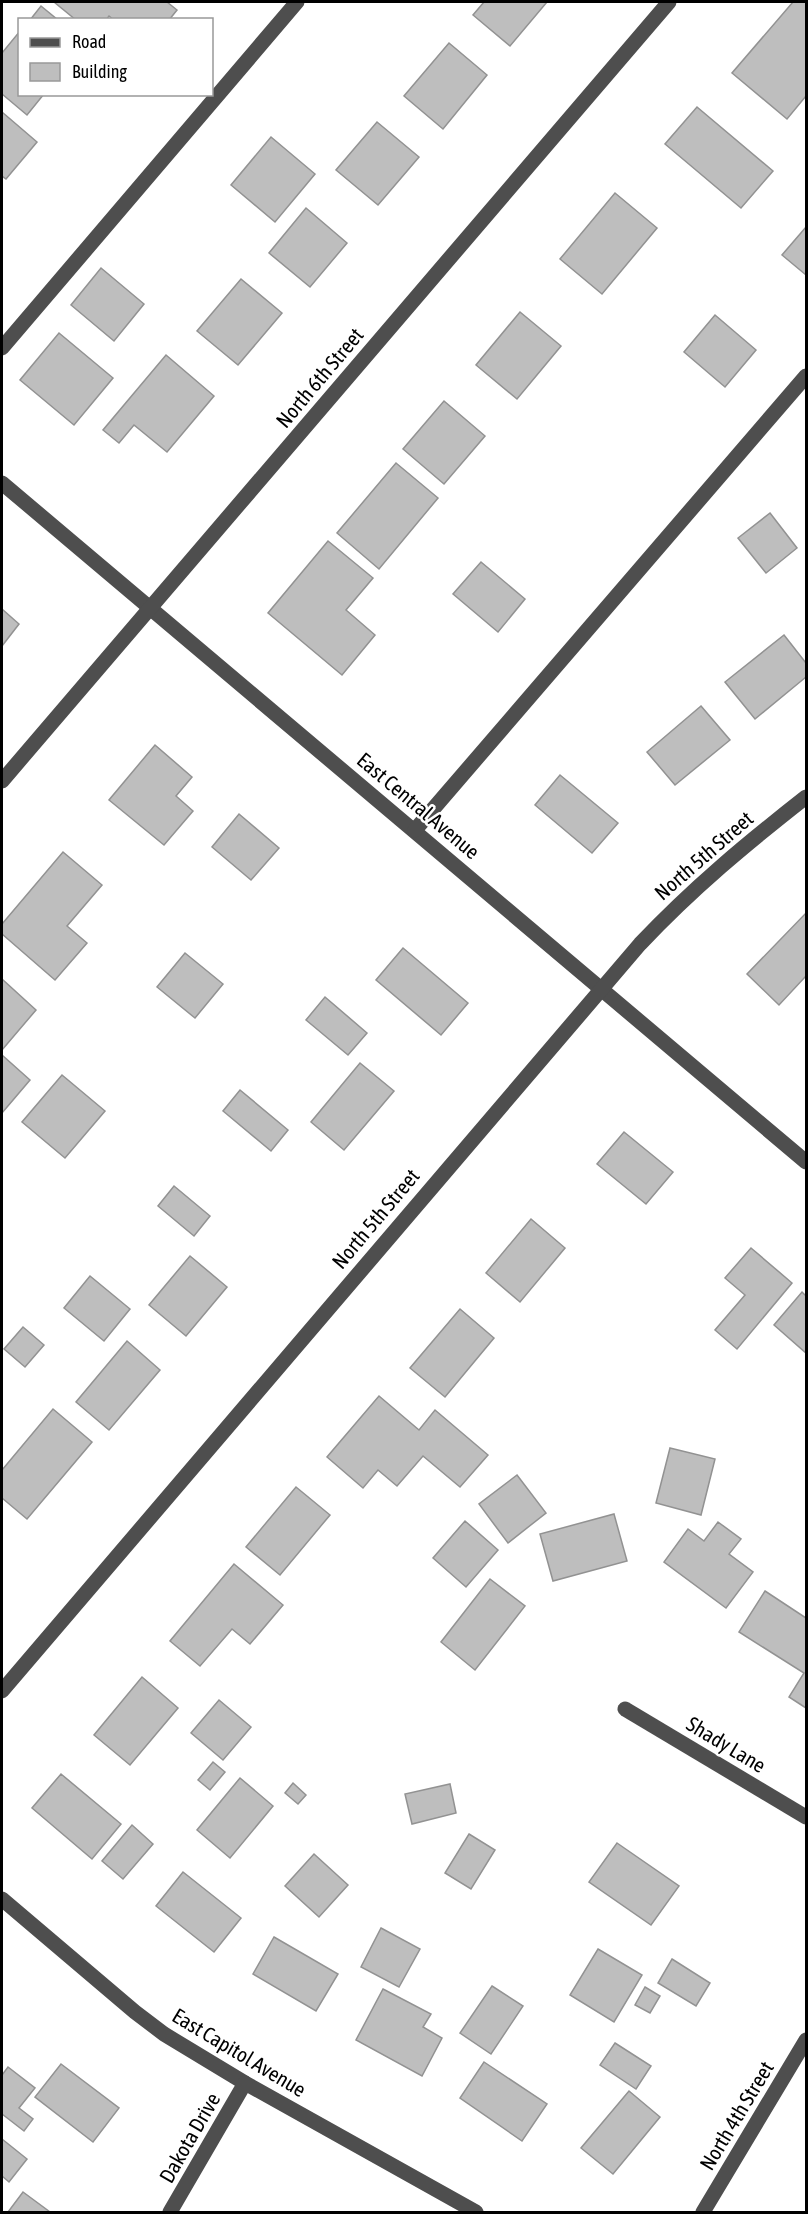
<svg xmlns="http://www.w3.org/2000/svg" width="808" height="2214" font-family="'Asap Condensed',sans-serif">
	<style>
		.building { fill: #bebebe; stroke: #929292; stroke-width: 1.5 }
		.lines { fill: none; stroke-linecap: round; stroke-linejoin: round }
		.minor { stroke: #4e4e4e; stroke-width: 15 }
		.labels { text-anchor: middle; stroke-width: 5; stroke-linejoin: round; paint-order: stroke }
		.street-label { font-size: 21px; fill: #000; stroke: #fff }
	</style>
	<rect width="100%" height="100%" fill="#fff"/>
	<g class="building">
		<path d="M54,2H167L177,10L169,20H114L109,16L106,20H76Z"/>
		<path d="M484,2H547L510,46L473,15Z"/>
		<path d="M793,2H806V96L787,119L732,73Z"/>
		<path d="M41,6L58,20H30Z"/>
		<path d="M20,31V94H44L27,115L2,94V53Z"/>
		<path d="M449,43L487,75L443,129L404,96Z"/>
		<path d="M697,107L773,171L741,208L665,144Z"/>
		<path d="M2,112L37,142L6,179L2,176Z"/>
		<path d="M377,122L419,157L378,205L336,170Z"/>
		<path d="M271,137L315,174L275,222L231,185Z"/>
		<path d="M615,193L657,228L602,294L560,259Z"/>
		<path d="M306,208L347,243L310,287L269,253Z"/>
		<path d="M806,227V275L782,255Z"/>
		<path d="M101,268L144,304L114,341L71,305Z"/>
		<path d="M241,279L282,313L238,365L197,331Z"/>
		<path d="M520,312L561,346L517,399L476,365Z"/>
		<path d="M715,315L756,350L725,387L684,352Z"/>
		<path d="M59,333L113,378L74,425L20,380Z"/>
		<path d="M166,355L214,396L167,452L134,425L119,443L103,430Z"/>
		<path d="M444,401L485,436L444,484L403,449Z"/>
		<path d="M396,463L438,498L379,569L337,533Z"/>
		<path d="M770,513L797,548L766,573L738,538Z"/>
		<path d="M328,541L373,578L346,610L375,635L342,675L268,613Z"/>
		<path d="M481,562L525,599L498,632L453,594Z"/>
		<path d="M2,609L19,624L2,646Z"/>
		<path d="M784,635L806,663V677L755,719L725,682Z"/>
		<path d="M701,706L730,740L675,785L647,752Z"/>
		<path d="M155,745L192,777L176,796L193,811L164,845L109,800Z"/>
		<path d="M560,775L618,823L592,853L535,805Z"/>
		<path d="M239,814L279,848L251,880L212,847Z"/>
		<path d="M63,852L102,885L67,926L87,943L55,980L2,934V924Z"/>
		<path d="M806,913V976L779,1005L747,974Z"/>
		<path d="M403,948L468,1003L441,1035L376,980Z"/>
		<path d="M185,953L223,984L195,1018L157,987Z"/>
		<path d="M2,979L36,1010L2,1050Z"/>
		<path d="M325,997L367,1033L348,1055L306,1020Z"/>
		<path d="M2,1055L30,1080L2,1113Z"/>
		<path d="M360,1063L394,1091L344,1150L311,1122Z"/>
		<path d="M62,1075L105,1111L65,1158L22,1122Z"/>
		<path d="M240,1090L288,1130L271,1151L223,1111Z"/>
		<path d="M624,1132L673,1172L646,1204L597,1164Z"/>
		<path d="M174,1186L210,1216L194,1236L158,1206Z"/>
		<path d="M531,1219L565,1248L520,1302L486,1273Z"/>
		<path d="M751,1248L792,1283L737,1349L715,1330L745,1295L725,1278Z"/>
		<path d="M190,1256L227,1287L186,1336L149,1305Z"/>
		<path d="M90,1276L130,1309L104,1341L64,1308Z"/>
		<path d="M802,1292L806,1296V1353L774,1325Z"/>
		<path d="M460,1309L494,1338L445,1397L410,1368Z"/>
		<path d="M23,1327L44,1345L25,1367L4,1349Z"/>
		<path d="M127,1341L160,1370L109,1430L76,1402Z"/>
		<path d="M379,1396L419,1430L435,1410L488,1455L460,1487L423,1456L397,1486L378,1470L363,1488L327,1457Z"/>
		<path d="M53,1409L92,1442L27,1519L2,1498V1470Z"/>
		<path d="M670,1448L715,1459L701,1515L656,1503Z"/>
		<path d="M517,1475L546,1513L508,1543L479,1504Z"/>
		<path d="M296,1487L330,1515L280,1575L246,1547Z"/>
		<path d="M614,1514L627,1561L553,1581L540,1534Z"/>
		<path d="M465,1521L498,1550L466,1587L433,1558Z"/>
		<path d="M718,1522L741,1539L729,1554L753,1572L726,1608L664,1562L688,1529L704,1541Z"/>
		<path d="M234,1564L283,1605L250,1644L232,1629L200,1666L170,1641Z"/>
		<path d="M490,1579L525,1606L475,1670L441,1642Z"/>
		<path d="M765,1591L806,1618V1708L789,1697L804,1673L739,1632Z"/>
		<path d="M142,1677L178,1708L130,1765L94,1735Z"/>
		<path d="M219,1700L251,1727L223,1760L191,1733Z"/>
		<path d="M213,1762L225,1772L210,1790L198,1780Z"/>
		<path d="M61,1774L121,1824L92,1859L32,1808Z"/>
		<path d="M240,1778L273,1806L230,1858L197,1830Z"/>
		<path d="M293,1783L306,1795L298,1804L285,1793Z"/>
		<path d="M450,1784L456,1813L412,1824L405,1794Z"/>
		<path d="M132,1825L153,1844L123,1879L102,1861Z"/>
		<path d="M469,1834L495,1850L471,1889L445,1873Z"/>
		<path d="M617,1843L679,1886L651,1925L589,1882Z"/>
		<path d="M314,1854L348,1885L319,1917L285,1886Z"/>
		<path d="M183,1872L241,1918L214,1952L156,1906Z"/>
		<path d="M381,1928L420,1949L399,1987L361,1967Z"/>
		<path d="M274,1937L338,1974L316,2011L253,1974Z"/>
		<path d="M598,1949L642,1975L614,2022L570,1995Z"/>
		<path d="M672,1959L710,1983L696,2006L658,1983Z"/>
		<path d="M492,1986L523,2006L491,2054L460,2033Z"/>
		<path d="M645,1987L660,1996L650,2013L635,2005Z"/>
		<path d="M383,1989L431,2014L423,2027L442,2038L422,2076L356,2040Z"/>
		<path d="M615,2043L651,2066L636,2089L600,2065Z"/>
		<path d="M484,2062L547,2104L522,2141L460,2098Z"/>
		<path d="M61,2064L119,2108L93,2142L35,2097Z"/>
		<path d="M8,2067L35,2088L19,2108L33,2119L24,2131L2,2114V2075Z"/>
		<path d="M629,2091L660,2117L613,2174L581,2148Z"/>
		<path d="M2,2139L27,2159L9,2182L2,2176Z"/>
		<path d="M23,2192L50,2212H8Z"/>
	</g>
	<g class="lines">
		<g class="minor">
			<path d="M2,348L297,2"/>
			<path d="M2,483L806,1162"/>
			<path d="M2,781L669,2"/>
			<path d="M415,830L806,376"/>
			<path d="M2,1691L640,944C693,888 746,844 806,797"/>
			<path d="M625,1709L806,1817"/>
			<path d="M2,1899L135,2012L164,2034L245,2083L476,2212"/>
			<path d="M170,2212L245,2083"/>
			<path d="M703,2212L806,2040"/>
		</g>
	</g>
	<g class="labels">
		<g class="street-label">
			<text transform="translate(320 378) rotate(-50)" y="7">North 6th Street</text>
			<text transform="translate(418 806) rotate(40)" y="7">East Central Avenue</text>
			<text transform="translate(704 856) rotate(-41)" y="7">North 5th Street</text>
			<text transform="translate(376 1219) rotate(-50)" y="7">North 5th Street</text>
			<text transform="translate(726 1745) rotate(31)" y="7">Shady Lane</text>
			<text transform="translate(239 2053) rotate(31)" y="7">East Capitol Avenue</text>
			<text transform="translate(737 2116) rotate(-59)" y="7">North 4th Street</text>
			<text transform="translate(190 2138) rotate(-60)" y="7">Dakota Drive</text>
		</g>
	</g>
	<rect width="808" height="2214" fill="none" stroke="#000000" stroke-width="6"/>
	<rect x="18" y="18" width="195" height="78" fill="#ffffff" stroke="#999999" stroke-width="1.5"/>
	<rect x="30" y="38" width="30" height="9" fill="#4e4e4e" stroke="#999999" stroke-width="1.5"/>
	<text x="72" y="48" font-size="18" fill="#000000">Road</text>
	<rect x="30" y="63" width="30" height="18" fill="#bebebe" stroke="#999999" stroke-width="1.5"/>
	<text x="72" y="78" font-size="18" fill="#000000">Building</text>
</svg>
